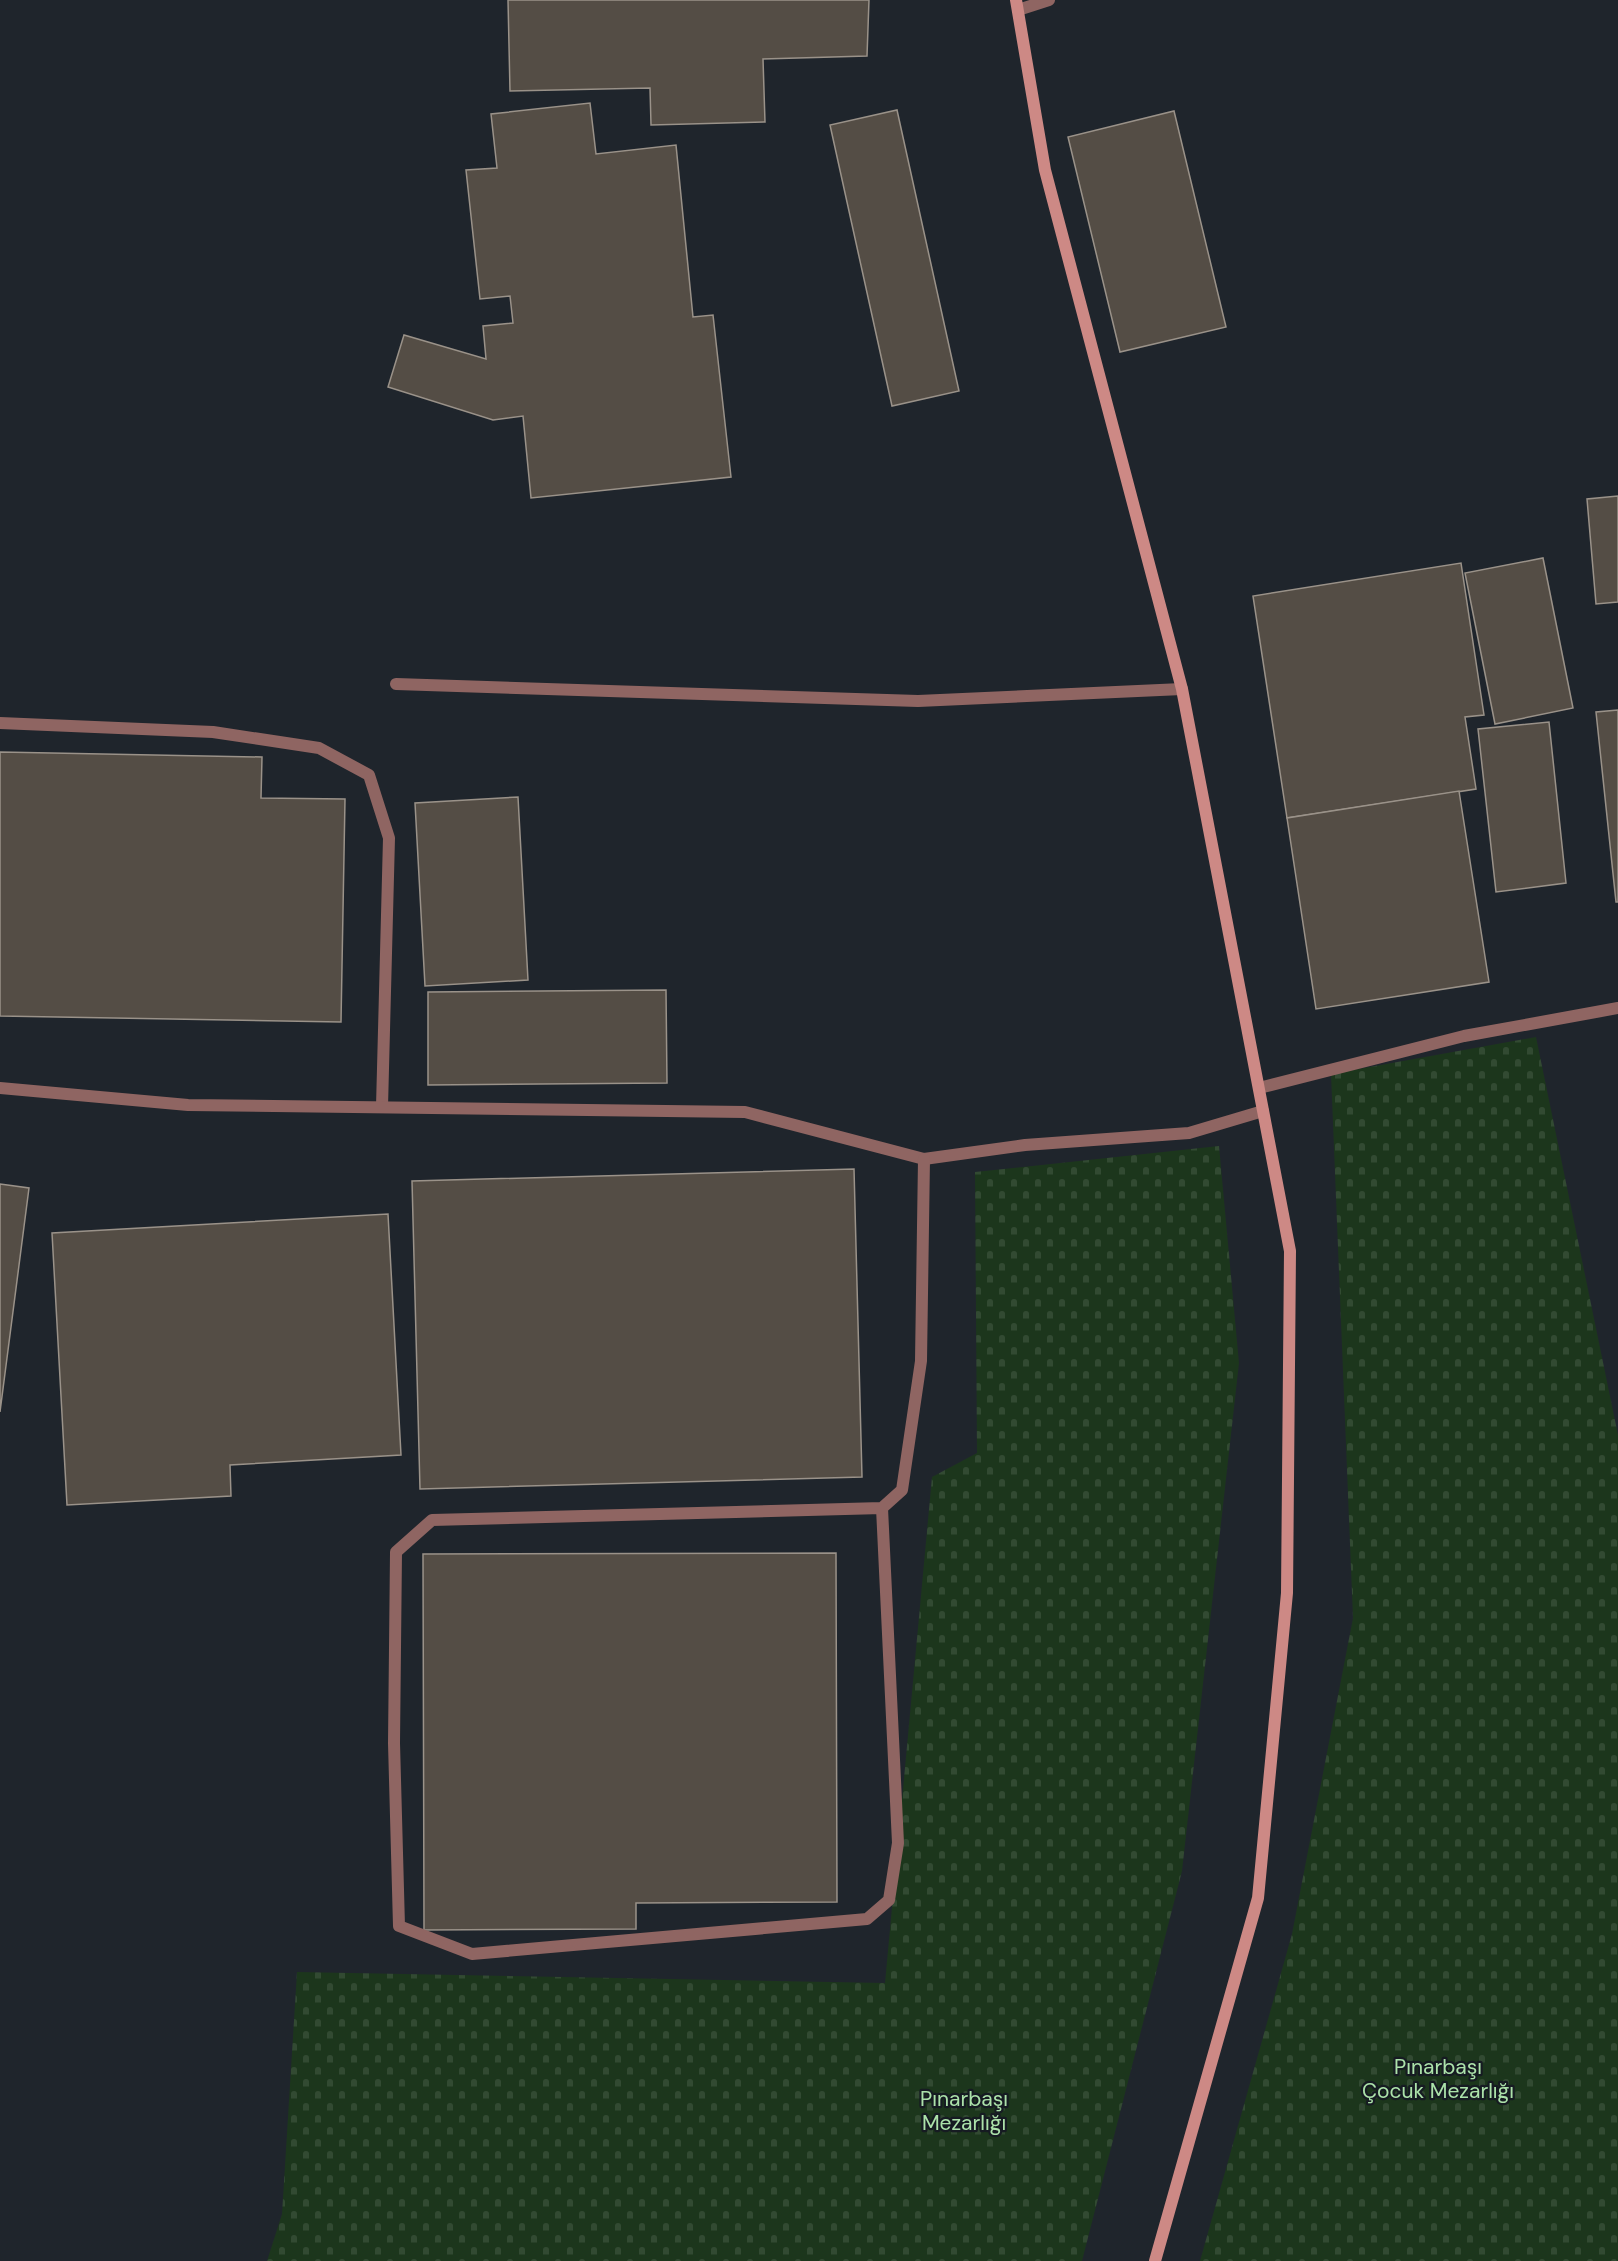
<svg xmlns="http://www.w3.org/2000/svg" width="1618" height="2261" font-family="'DM Sans',sans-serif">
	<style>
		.cemetery { fill: url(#cemetery-stones) }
		.building { fill: #544d45; stroke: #9a9289; stroke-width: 1.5 }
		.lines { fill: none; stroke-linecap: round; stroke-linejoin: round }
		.street { stroke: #8f6562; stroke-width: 12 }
		.secondary { stroke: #cd8985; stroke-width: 12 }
		.labels { text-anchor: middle; stroke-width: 4.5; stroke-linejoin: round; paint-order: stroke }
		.park-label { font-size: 21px; fill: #ace2aa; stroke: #161b22 }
	</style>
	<defs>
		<pattern id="cemetery-stones" width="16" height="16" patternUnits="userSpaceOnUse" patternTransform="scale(1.5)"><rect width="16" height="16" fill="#1c361c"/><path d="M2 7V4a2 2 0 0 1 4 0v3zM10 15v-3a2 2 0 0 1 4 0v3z" fill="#324a32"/></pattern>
	</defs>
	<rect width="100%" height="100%" fill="#1f252c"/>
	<g class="cemetery">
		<path d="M1536,1037L1618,1435V2261H1200L1292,1934L1353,1618L1331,1074Z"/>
		<path d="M1219,1146L1239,1363L1182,1871L1082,2261H267L282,2214L297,1972L885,1983L932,1477L977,1453L975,1172Z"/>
	</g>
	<g class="building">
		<path d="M508,0H869L867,56L763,59L765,122L651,125L650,88L510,91Z"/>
		<path d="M590,103L596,154L676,145L693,317L713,315L731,477L531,498L523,416L493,420L388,387L404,335L486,359L483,326L513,323L510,296L480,299L466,170L497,168L491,114Z"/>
		<path d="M897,110L959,391L892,406L830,125Z"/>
		<path d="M1174,111L1226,327L1120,352L1068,137Z"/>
		<path d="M1618,496V602L1596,604L1587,499Z"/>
		<path d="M1543,558L1573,708L1495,724L1465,573Z"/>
		<path d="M1461,563L1484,715L1465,717L1476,789L1287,818L1253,596Z"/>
		<path d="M1618,710V902H1616L1596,712Z"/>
		<path d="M1549,722L1566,883L1496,892L1478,729Z"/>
		<path d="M0,752L262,757L261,798L345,799L341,1022L0,1016Z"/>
		<path d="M1459,791L1489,982L1316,1009L1287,818Z"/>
		<path d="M518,797L528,980L425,986L415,803Z"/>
		<path d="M666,990L667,1083L428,1085V992Z"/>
		<path d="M854,1169L862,1477L420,1489L412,1181Z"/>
		<path d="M0,1184L29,1188L0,1412Z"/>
		<path d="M388,1214L401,1455L230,1465L231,1496L67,1505L52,1233Z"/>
		<path d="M836,1553L837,1902L636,1903V1929L424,1930L423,1554Z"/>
	</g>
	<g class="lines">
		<g class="street">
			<path d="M1018,10L1049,0"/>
			<path d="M396,684L918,701L1182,689"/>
			<path d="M0,723L213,732L319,748L369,775L389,838L382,1107"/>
			<path d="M0,1088L188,1105L745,1112L924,1159L1025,1145L1189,1133L1263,1111"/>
			<path d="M1259,1088L1464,1036L1618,1008"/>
			<path d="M882,1508L898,1843L889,1900L867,1919L472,1954L399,1926L394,1743L396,1552L432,1520L882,1508L902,1490L921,1361L924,1159"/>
		</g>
		<path class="secondary" d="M1016,0L1045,170L1182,689L1290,1251L1287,1593L1258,1898L1155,2261"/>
	</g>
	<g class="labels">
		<g class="park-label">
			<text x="1438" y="2074">Pınarbaşı<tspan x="1438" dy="24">Çocuk Mezarlığı</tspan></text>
			<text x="964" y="2106">Pınarbaşı<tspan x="964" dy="24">Mezarlığı</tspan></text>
		</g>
	</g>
</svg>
